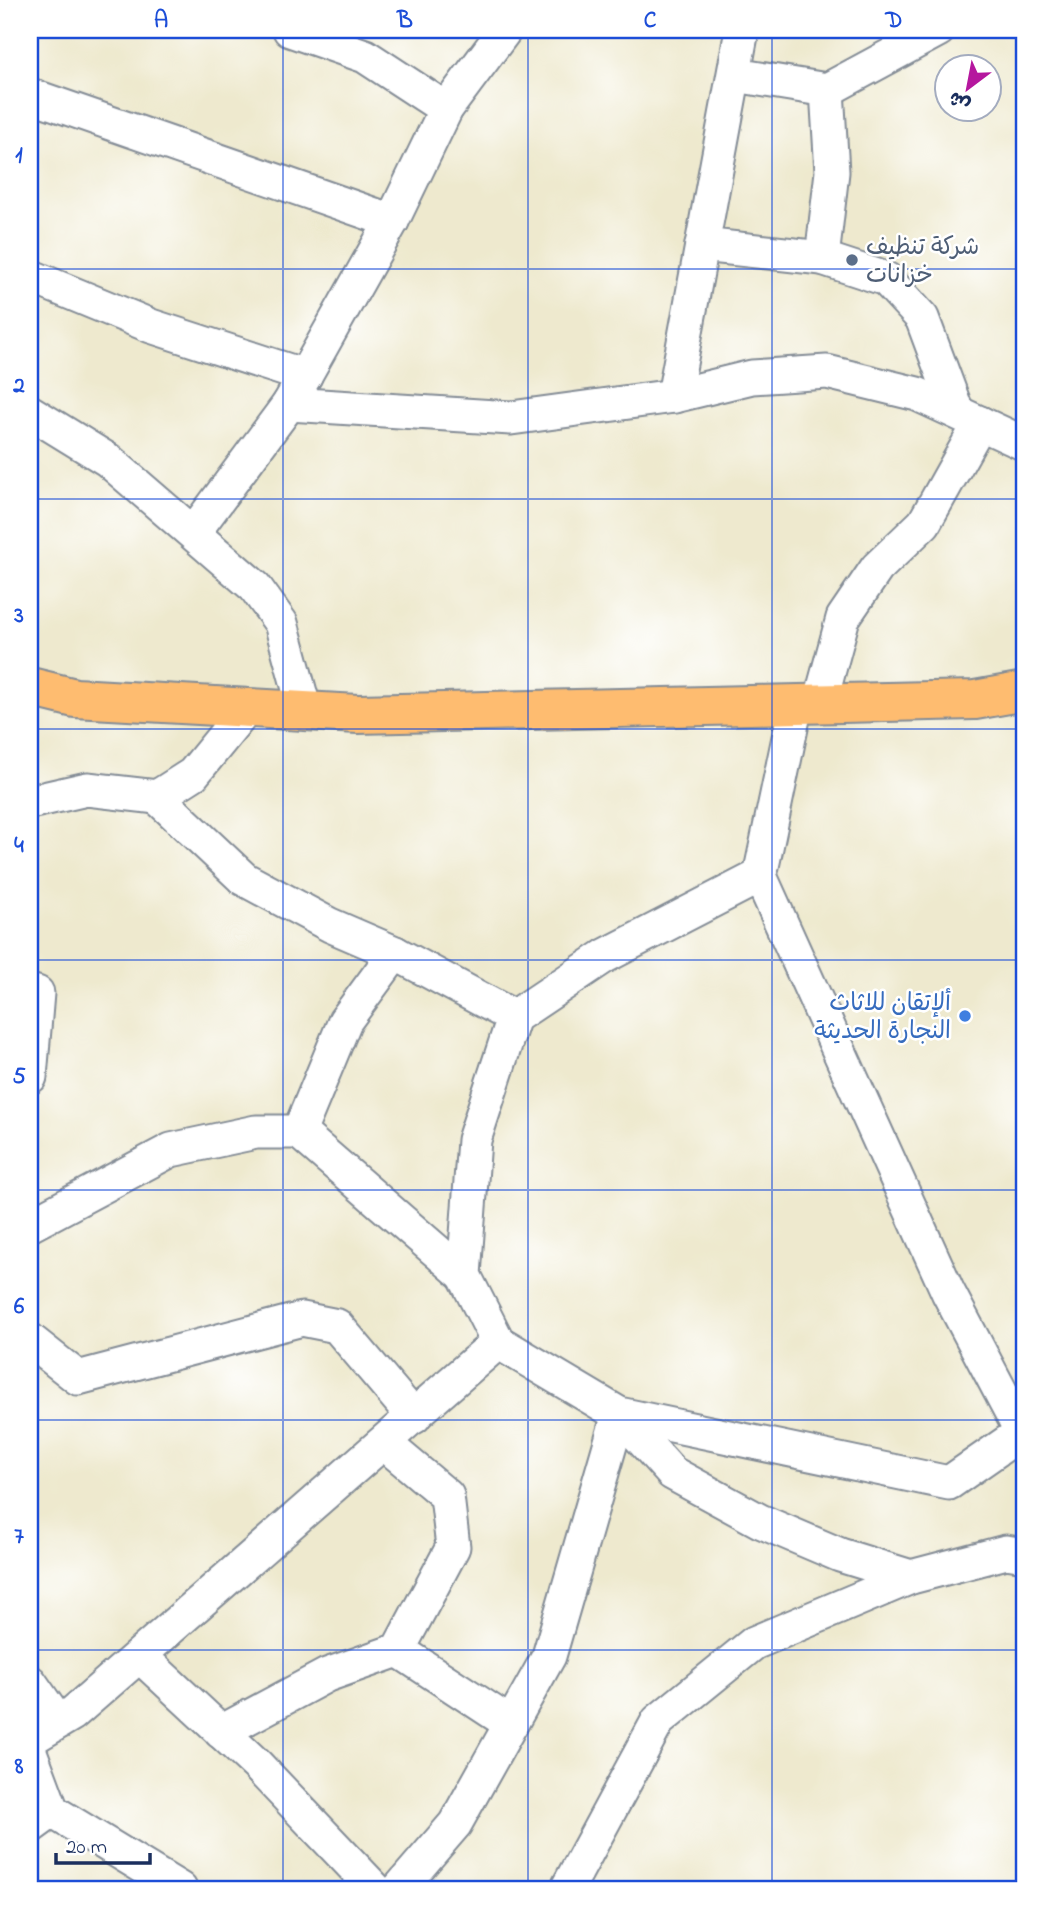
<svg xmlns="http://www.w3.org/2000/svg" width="1055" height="1919" font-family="'Indie Flower','Playpen Sans Arabic',sans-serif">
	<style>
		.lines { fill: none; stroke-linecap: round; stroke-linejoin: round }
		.minor-casing { stroke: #848c96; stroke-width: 37 }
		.major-casing { stroke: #848c96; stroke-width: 42 }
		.minor { stroke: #fff; stroke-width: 33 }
		.major { stroke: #febc70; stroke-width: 38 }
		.grid { fill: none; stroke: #1d4ed8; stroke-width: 2; stroke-opacity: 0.55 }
		.service-dot { fill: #5c6f8a; stroke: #fff; stroke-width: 2.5 }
		.shop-dot { fill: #3f7fe0; stroke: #fff; stroke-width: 2.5 }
		.labels { text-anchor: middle; stroke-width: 5; stroke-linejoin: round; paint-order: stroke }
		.service-label { font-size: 24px; fill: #4e5e75; stroke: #fff; text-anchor: start }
		.shop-label { font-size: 24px; fill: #366cbe; stroke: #fff; text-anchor: end }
		.neatline { fill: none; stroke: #1d4ed8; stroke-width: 2.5 }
		.grid-label { font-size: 23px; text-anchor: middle; font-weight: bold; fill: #1d4ed8 }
	</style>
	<rect width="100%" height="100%" fill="#fff"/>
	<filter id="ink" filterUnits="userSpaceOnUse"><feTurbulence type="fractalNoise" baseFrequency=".0143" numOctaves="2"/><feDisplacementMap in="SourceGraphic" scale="14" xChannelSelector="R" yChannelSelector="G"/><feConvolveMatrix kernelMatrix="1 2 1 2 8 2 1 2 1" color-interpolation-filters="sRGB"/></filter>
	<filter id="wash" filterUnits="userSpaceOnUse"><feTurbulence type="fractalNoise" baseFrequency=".00686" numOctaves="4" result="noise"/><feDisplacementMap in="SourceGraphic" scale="28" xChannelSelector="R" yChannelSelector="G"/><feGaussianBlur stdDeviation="1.57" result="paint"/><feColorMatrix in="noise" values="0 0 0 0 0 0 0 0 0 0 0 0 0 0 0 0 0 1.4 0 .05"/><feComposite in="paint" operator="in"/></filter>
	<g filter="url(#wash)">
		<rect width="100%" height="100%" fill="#eee9ce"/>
	</g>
	<g filter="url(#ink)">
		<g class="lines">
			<defs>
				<g id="minor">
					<path d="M290,30L365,56L446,109"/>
					<path d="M735,75L827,90L832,172L822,258"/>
					<path d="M827,90L938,30"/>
					<path d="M30,95L392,221"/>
					<path d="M702,245L822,258L886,279L922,318L957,412"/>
					<path d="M30,276L151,326L305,376"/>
					<path d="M674,396L742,30"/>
					<path d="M289,404L511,418L674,396L752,377L827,372L917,394L1025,444"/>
					<path d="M30,412L108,460L255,587L281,623L305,711"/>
					<path d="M194,532L289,404L392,221L446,109L505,30"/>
					<path d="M820,703L843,618L877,568L924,523L980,423"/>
					<path d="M796,704L760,876L948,1292L1025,1438"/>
					<path d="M157,797L244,879L330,925L395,953L514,1017"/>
					<path d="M30,802L87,789L157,797L193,774L247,708"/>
					<path d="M760,876L605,956L514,1017L474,1140L464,1275L498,1342L619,1414L949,1483L1021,1433"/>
					<path d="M30,991L37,993L30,1077"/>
					<path d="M299,1132L345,1021L395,953"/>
					<path d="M30,1225L171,1150L256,1132H299L464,1275"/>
					<path d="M30,1340L78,1378L302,1319L337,1326L414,1417"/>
					<path d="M619,1414L672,1473L760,1521L840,1555L911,1577"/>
					<path d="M398,1650L511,1724"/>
					<path d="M140,1656L257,1765L375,1889"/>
					<path d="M30,1682L58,1722"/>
					<path d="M221,1732L327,1675L398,1650L453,1547L447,1496L384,1443"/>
					<path d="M30,1739L72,1714L498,1342"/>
					<path d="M30,1752L52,1811L30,1827"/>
					<path d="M52,1811L180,1889"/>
					<path d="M399,1889L455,1824L549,1656L619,1414"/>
					<path d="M567,1889L658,1721L754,1643L911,1577L1006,1552L1025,1555"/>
				</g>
				<path id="major" d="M30,687L75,698L358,714L975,700L1025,691"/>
			</defs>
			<use href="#minor" class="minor-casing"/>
			<use href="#major" class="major-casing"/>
			<use href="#minor" class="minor"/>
			<use href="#major" class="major"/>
		</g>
	</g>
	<path class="grid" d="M283,30V1889M528,30V1889M772,30V1889M30,269H1025M30,499H1025M30,729H1025M30,960H1025M30,1190H1025M30,1420H1025M30,1650H1025"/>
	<circle class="service-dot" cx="852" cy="260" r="7"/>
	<circle class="shop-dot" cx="965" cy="1016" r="7"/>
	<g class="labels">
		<g class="service-label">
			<text x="866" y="254">شركة تنظيف<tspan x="866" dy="28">خزانات</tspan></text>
		</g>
		<g class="shop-label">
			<text x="951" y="1010">ألإتقان للاثاث<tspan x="951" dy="28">النجارة الحديثة</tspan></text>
		</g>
	</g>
	<rect width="1055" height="1919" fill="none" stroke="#fff" stroke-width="77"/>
	<g transform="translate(968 88) rotate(212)"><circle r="33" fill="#ffffff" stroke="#a4acbf" stroke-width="2"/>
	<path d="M0-5L12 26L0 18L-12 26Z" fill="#b5179e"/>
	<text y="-10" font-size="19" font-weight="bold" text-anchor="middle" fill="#1b2f5e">ش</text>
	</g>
	<path d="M56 1853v10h94v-10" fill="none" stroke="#1b2f5e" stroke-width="3.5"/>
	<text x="66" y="1853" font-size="21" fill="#1b2f5e" stroke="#ffffff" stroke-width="5" paint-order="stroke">20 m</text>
	<rect x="38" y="38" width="978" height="1843" class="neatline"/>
	<g class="grid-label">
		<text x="161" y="27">A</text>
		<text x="405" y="27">B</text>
		<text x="650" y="27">C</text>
		<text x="894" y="27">D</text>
		<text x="19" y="162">1</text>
		<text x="19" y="392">2</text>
		<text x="19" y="622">3</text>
		<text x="19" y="852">4</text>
		<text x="19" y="1083">5</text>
		<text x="19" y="1313">6</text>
		<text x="19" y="1543">7</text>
		<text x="19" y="1773">8</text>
	</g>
</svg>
